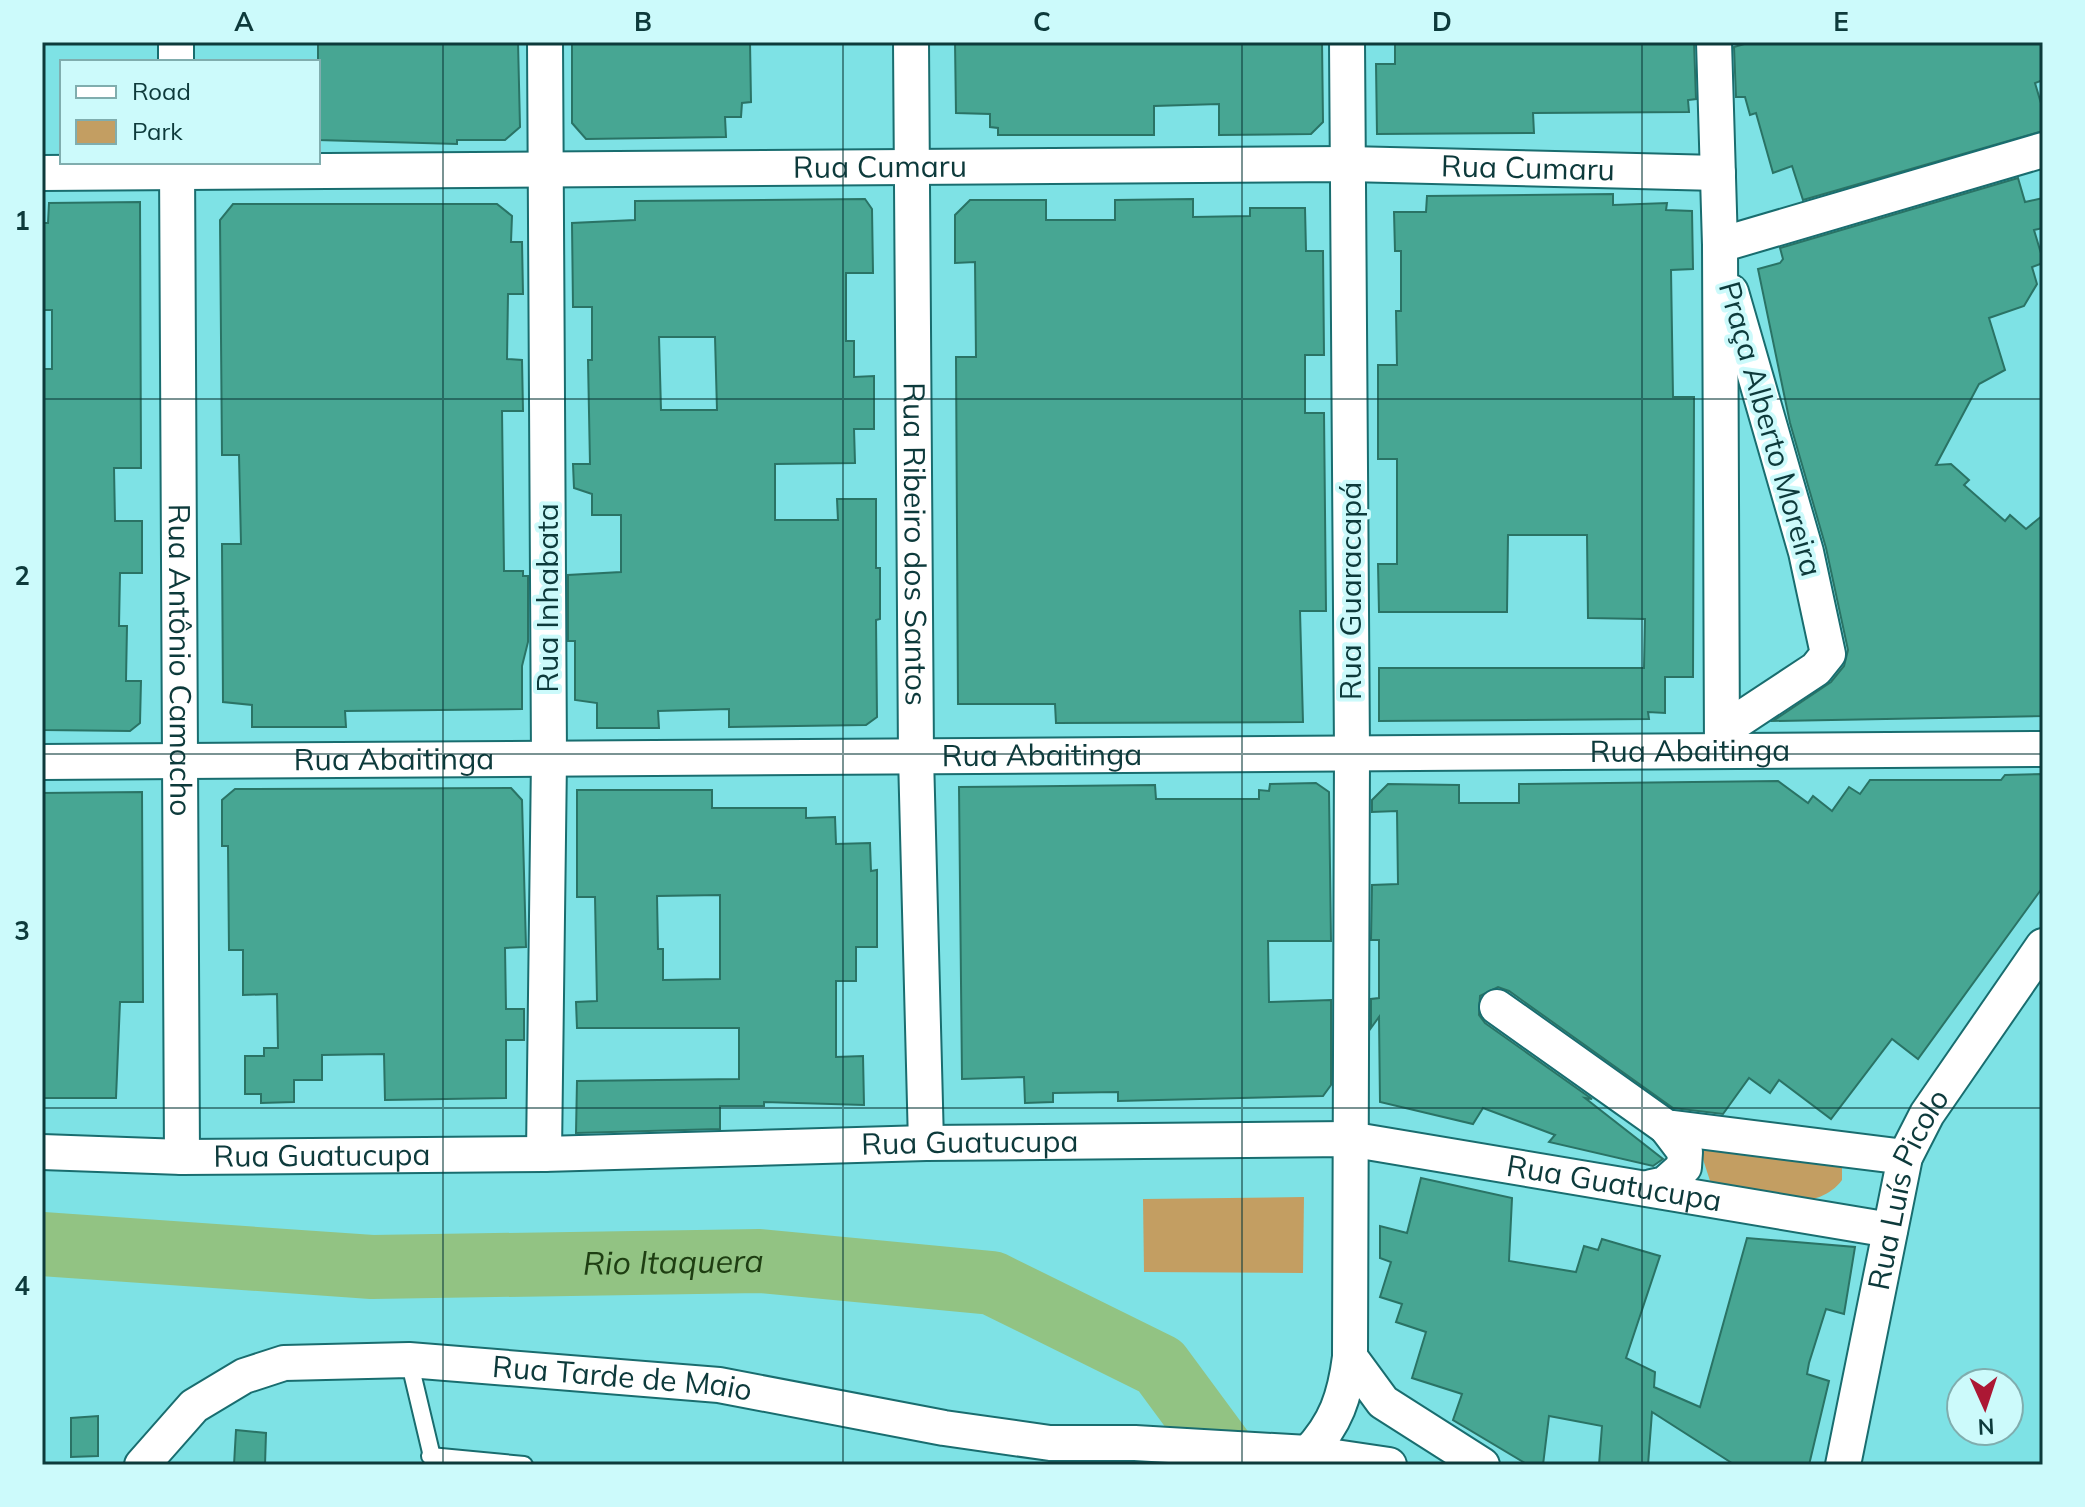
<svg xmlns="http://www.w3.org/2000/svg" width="2085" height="1507" font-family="Mulish,sans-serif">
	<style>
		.green { fill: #c39e62 }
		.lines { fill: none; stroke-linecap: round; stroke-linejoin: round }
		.river { stroke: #92c383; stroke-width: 64 }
		.building { fill: #47a693; stroke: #2a7365; stroke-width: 2; fill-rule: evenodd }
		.lane-casing { stroke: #196d6f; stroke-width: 20 }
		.street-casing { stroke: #196d6f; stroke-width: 38 }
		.lane { stroke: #fff; stroke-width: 16 }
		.street { stroke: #fff; stroke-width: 34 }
		.grid { fill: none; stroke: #0d3a3b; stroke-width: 2; stroke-opacity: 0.55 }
		.labels { text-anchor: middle; stroke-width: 8; stroke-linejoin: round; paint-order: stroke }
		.street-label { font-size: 30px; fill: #0d3a3b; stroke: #ccfafb }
		.water-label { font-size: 32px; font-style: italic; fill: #1e3e12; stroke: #ccfafb }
		.neatline { fill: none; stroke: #0d3a3b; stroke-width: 3 }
		.grid-label { font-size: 26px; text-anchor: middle; font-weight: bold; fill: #0d3a3b }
	</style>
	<rect width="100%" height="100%" fill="#7ee2e5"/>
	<g class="green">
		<path d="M1712,1143L1842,1165V1180C1814,1218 1751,1195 1712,1187L1700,1150Z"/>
		<path d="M1304,1197L1303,1273L1144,1272L1143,1199Z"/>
	</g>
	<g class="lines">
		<path class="river" id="s1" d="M42,1244L372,1267L760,1261L992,1283L1160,1366L1233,1465"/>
	</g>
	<g class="building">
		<path d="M318,42H518L520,127L505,140H457V144L318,140Z"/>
		<path d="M572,42H750L751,102L742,103L741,117H725L726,137L586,139L572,123Z"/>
		<path d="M955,42H1322L1323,122L1311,134L1219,135V104L1154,106V135H998V128L990,127V114L956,113Z"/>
		<path d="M1395,42H1694L1696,99L1688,100L1689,112L1533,113L1534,133L1377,134L1376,64H1395Z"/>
		<path d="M1751,42H2043V80L2035,83L2043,110V131L1803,200L1792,166L1773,173L1756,113L1750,115L1745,97H1736L1734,47Z"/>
		<path d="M2018,178L2025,202L2043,198V228L2034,230L2043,260V263L2032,267L2037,284L2024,306L1989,318L2005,370L1979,384L1936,465L1951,464L1969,480L1964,485L2005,521L2010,515L2026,529L2043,515V716L1773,721L1831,682L1844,666L1848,650L1826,548L1790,423L1758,269L1780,263L1783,259L1780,248Z"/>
		<path d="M1613,194V205L1667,203L1666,210L1692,211L1693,269L1671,270L1673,397H1694L1693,677H1665V713L1648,712L1649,719L1379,721V668H1644L1645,619L1588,618L1587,535H1508L1507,612H1379L1378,564H1397V459H1378V365H1397L1396,311H1401V251H1395L1394,212H1426L1427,196Z"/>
		<path d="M865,199L872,209L873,273H846V341H854V377L874,376V429H854L855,463L775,464V520H838L837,499H876V568H880V619L876,620L877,717L866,725L729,727V709L658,711L659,728H597V703L575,700V641H568V575L621,572V515H592V494L574,488L573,464H590L588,360H592V307H573L572,223L635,220V201ZM659,337H715L717,410H661Z"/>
		<path d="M1193,199V217L1250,216V208H1305L1306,251H1323L1324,355H1305V413H1324L1326,611H1300L1303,722L1056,723L1055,704H958L956,357H976L975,262L955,263V215L970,200H1046V220H1115V200Z"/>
		<path d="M140,202L141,468H114L115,521H142V573H120L119,626H127L126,681H141L140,723L130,731L44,730L42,369H52V310H42V223H48L49,203Z"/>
		<path d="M233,204H497L512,216L511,242H522L523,294H508L507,359L522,360L523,411H502L504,571H523V576H528V642L522,666V709L345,711L346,727H252V705L223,702L222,544H241L239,455H222L220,220Z"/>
		<path d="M2043,774V887L1918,1059L1892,1039L1831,1119L1779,1080L1770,1093L1749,1078L1723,1114L1673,1108L1509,991L1498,987L1480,996L1479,1015L1485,1023L1592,1099L1585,1098L1663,1159L1653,1166L1549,1142L1555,1135L1483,1108L1473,1124L1380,1102L1379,1017L1371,1028V999L1379,998V940H1371L1372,885L1398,884L1397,811L1372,812V800L1388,784L1459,785V803H1519V784L1778,781L1808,803L1813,796L1832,811L1849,787L1860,794L1870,780H2001L2005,775Z"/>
		<path d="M1316,783L1329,792L1331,941H1268L1269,1002L1331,1000V1085L1323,1096L1118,1101V1092L1053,1093V1102L1025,1103L1024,1077L962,1079L959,787L1155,785L1156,799H1259V790L1269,791L1270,784Z"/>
		<path d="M511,788L522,800L526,947L505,948L506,1009H524V1040H506V1098L385,1100L384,1054L322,1055V1080H294V1102L261,1103V1094H245V1056H264V1048H278L277,994L243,995V950H229L228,846H222V800L235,789Z"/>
		<path d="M577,790H712V808H806V818L835,817L836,844L870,843L871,871L877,870V947H856V981H836V1057L863,1056L864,1105L764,1102V1106H720V1129L576,1133L577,1081L739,1079V1028H577L576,1002L597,1001L595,897H577ZM720,895V979L663,980V949H658L657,896Z"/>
		<path d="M142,792L143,1002H120L116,1098H42V793Z"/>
		<path d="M1421,1178L1512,1198L1509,1261L1576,1272L1584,1246L1598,1250L1602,1239L1660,1256L1626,1358L1655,1372L1654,1387L1700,1407L1747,1238L1855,1247L1844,1314L1826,1309L1809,1363L1807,1374L1829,1381L1809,1465H1735L1652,1412L1648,1465H1599L1602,1426L1549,1416L1543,1465L1525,1463L1453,1420L1462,1394L1412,1378L1426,1332L1396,1322L1402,1304L1380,1297L1391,1262L1380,1258V1226L1407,1233Z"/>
		<path d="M98,1416V1456L71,1457V1418Z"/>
		<path d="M236,1430L266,1433L265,1465H234Z"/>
	</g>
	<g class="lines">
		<defs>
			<g id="lane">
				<path d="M409,1360L434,1465"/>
				<path d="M430,1456L524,1465"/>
			</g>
			<g id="street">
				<path d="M176,42V62"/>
				<path id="s2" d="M911,42L916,756L926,1143"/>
				<path d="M1714,42L1720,245L1722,751"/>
				<path id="s3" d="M177,162L182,1157"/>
				<path id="s4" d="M42,173L1348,164L1718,173"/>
				<path d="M1720,245L2043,150"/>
				<path d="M1722,731L1816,669L1828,654L1806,552L1731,292"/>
				<path id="s5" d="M42,762L2043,749"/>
				<path d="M1497,1007L1666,1127L1905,1157"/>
				<path id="s6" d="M42,1152L182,1157L544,1154L926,1143L1349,1139L1890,1230"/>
				<path d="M544,1154L549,758L545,42"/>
				<path d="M1651,1187L1665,1184L1684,1167L1685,1152L1666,1127"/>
				<path d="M1350,1357L1383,1402L1482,1465"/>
				<path d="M1308,1453C1336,1424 1345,1396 1350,1357L1352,752L1347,42"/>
				<path id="s7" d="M142,1465L194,1406L244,1376L284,1363L409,1360L719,1385L944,1428L1050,1443H1135L1308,1453L1389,1465"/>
				<path id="s8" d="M1843,1465L1905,1157L1927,1114L2043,946"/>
			</g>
		</defs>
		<use href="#lane" class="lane-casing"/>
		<use href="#street" class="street-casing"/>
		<use href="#lane" class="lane"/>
		<use href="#street" class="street"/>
	</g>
	<path class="grid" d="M443,42V1465M843,42V1465M1242,42V1465M1642,42V1465M42,399H2043M42,754H2043M42,1108H2043"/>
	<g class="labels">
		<g class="street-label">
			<text dy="10" stroke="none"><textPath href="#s4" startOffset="838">Rua Cumaru</textPath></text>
			<text dy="10" stroke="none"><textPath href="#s4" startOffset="1486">Rua Cumaru</textPath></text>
			<text transform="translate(1770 429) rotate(74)" y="10">Praça Alberto Moreira</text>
			<text dy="10" stroke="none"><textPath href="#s2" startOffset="502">Rua Ribeiro dos Santos</textPath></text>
			<text transform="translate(1351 591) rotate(-90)" y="10">Rua Guaracapá</text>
			<text transform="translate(548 598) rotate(-90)" y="10">Rua Inhabata</text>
			<text dy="10" stroke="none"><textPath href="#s3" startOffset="498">Rua Antônio Camacho</textPath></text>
			<text dy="10" stroke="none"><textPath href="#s5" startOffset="1648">Rua Abaitinga</textPath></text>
			<text dy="10" stroke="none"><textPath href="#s5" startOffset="1000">Rua Abaitinga</textPath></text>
			<text dy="10" stroke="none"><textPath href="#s5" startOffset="352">Rua Abaitinga</textPath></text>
			<text dy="10" stroke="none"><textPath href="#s6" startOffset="928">Rua Guatucupa</textPath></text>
			<text dy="10" stroke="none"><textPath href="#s6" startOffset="280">Rua Guatucupa</textPath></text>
			<text dy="10" stroke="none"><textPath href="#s6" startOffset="1576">Rua Guatucupa</textPath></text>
			<text dy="10" stroke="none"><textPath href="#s8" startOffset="284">Rua Luís Picolo</textPath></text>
			<text dy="10" stroke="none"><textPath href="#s7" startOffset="518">Rua Tarde de Maio</textPath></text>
		</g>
		<g class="water-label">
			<text dy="11" stroke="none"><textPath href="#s1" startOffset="632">Rio Itaquera</textPath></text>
		</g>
	</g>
	<rect width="2085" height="1507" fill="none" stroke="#ccfafb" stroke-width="88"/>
	<rect x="60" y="60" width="260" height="104" fill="#ccfafb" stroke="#80adae" stroke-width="2"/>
	<rect x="76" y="86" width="40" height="12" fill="#ffffff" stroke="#80adae" stroke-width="2"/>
	<text x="132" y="100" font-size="24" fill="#0d3a3b">Road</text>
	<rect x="76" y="120" width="40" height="24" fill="#c39e62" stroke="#80adae" stroke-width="2"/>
	<text x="132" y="140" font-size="24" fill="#0d3a3b">Park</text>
	<g transform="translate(1985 1407) rotate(177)"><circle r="38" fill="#ccfafb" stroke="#80adae" stroke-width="2"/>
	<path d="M0-6L14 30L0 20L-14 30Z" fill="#ac1734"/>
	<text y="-12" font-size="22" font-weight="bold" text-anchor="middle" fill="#0d3a3b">N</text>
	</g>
	<rect x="44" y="44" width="1997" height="1419" class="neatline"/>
	<g class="grid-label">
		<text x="244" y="31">A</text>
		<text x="643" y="31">B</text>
		<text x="1042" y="31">C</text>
		<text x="1442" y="31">D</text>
		<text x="1841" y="31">E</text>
		<text x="22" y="230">1</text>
		<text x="22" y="585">2</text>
		<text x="22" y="940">3</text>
		<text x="22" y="1295">4</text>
	</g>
</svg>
